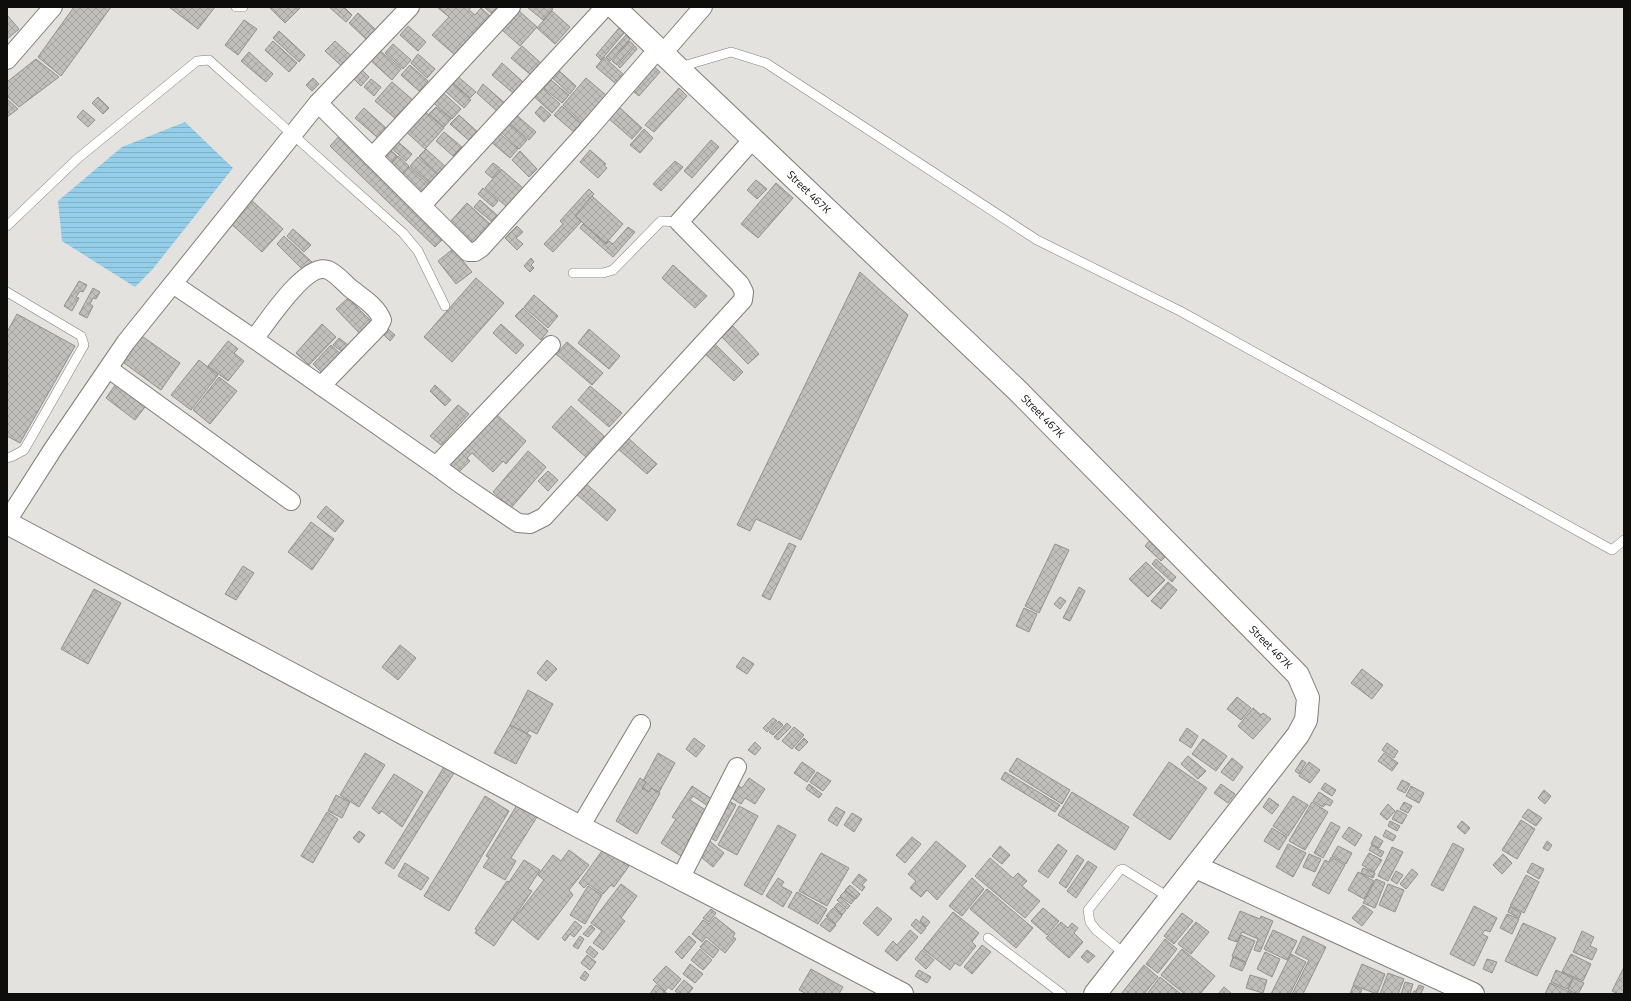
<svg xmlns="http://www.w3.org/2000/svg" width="1631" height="1001" font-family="'Titillium Web',sans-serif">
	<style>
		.water { fill: url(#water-rules) }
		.building { fill: url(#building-cross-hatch); stroke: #93918e }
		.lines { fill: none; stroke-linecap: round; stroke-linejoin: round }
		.lane-casing { stroke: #7f7e7a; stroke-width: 10 }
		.street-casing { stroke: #7f7e7a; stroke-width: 20 }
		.secondary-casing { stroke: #7f7e7a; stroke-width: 24 }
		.lane { stroke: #fff; stroke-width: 9 }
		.street { stroke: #fff; stroke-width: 18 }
		.secondary { stroke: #fff; stroke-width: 22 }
		.labels { text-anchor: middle; stroke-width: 3.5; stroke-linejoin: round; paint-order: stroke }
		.street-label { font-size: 11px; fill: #0d0d0b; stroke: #fff }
	</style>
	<defs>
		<pattern id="water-rules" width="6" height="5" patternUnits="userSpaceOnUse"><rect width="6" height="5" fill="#95cee9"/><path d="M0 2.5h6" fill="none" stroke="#7fb0c6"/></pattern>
		<pattern id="building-cross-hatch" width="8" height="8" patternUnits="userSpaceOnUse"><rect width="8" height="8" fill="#c1bfbb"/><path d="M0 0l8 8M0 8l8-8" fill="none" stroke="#a5a39f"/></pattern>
	</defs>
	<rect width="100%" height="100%" fill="#e3e2de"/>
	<path class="water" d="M185,122L233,168L152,270L135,287L62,241L58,201L122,147Z"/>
	<g class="building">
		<path d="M74,7H111L61,76L38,57Z"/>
		<path d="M169,7H215L198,29Z"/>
		<path d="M269,7H301L285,23Z"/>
		<path d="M329,7H344L352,15L346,22Z"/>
		<path d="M437,7H471L469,10L475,15L481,8L490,16L455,55L432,35L449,17Z"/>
		<path d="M484,7H496L498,9L493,15Z"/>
		<path d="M527,7H550L553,9L543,20Z"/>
		<path d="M518,10L537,27L520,46L501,29Z"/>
		<path d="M552,11L570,27L555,44L537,28Z"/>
		<path d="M358,13L376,30L367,40L349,23Z"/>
		<path d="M7,15L19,29L7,39Z"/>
		<path d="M244,20L257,29L238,55L225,45Z"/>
		<path d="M408,26L426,42L418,51L400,35Z"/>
		<path d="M619,28L624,33L601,60L596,55Z"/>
		<path d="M279,31L305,55L299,62L273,38Z"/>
		<path d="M626,35L630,39L610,61L606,57Z"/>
		<path d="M273,41L297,63L289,72L265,50Z"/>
		<path d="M335,41L356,60L346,70L325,51Z"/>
		<path d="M629,41L634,45L617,65L612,61Z"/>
		<path d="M393,44L411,60L403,69L385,53Z"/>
		<path d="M522,46L542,64L532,76L511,58Z"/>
		<path d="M635,46L637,49L620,68L618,66Z"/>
		<path d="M378,49L401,69L392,80L369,59Z"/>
		<path d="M249,52L273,74L266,82L241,61Z"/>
		<path d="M418,54L435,69L427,78L411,63Z"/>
		<path d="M604,57L624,75L616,84L596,67Z"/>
		<path d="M36,59L59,77L19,107L7,96V82Z"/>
		<path d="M502,63L523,82L513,93L492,75Z"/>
		<path d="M650,63L660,72L639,96L629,88Z"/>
		<path d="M410,65L428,81L419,91L401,75Z"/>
		<path d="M360,68L369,77L361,86L352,77Z"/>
		<path d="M556,68L576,86L570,94L549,75Z"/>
		<path d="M456,75L476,92L470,98L451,81Z"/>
		<path d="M546,76L569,95L562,103L539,84Z"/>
		<path d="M313,78L319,84L312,91L306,85Z"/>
		<path d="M586,78L607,96L583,123L563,105Z"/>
		<path d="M371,79L381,87L374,96L364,87Z"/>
		<path d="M392,82L414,101L397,120L375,101Z"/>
		<path d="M451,82L471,100L464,108L444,90Z"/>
		<path d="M483,84L507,105L499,113L477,93Z"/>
		<path d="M538,84L560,104L552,113L530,93Z"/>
		<path d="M438,88L461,109L452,119L428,98Z"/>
		<path d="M679,88L687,96L654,132L645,125Z"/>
		<path d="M98,97L109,108L103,114L92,103Z"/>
		<path d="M7,99L18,109L7,117Z"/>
		<path d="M541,106L551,115L544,122L535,113Z"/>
		<path d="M562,106L582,124L575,133L554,115Z"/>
		<path d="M420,107L444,128L425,149L402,128Z"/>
		<path d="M436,107L451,119L444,127L429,114Z"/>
		<path d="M619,107L642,128L632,139L608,118Z"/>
		<path d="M364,108L387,129L378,138L355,118Z"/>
		<path d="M83,110L95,120L88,127L77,117Z"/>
		<path d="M514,113L536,132L529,140L507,121Z"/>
		<path d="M459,115L480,134L472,143L450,124Z"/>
		<path d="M507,122L527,140L519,149L499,130Z"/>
		<path d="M644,129L653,138L640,153L630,145Z"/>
		<path d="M444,132L462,147L453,156L436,141Z"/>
		<path d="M498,132L518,149L510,158L490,141Z"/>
		<path d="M342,133L447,235L435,247L330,146Z"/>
		<path d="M711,140L719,147L692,178L684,171Z"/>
		<path d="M397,141L412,154L406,161L391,148Z"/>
		<path d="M385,145L397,156L389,166L377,155Z"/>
		<path d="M426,149L447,168L440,176L419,156Z"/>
		<path d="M590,150L606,164L604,165L607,168L598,178L580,162Z"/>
		<path d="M520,151L537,169L529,177L512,160Z"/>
		<path d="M398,156L409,166L402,174L390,165Z"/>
		<path d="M418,157L440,177L432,185L410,166Z"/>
		<path d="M675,161L683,167L661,191L653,184Z"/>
		<path d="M493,163L500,168L492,178L485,172Z"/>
		<path d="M409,167L431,186L421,197L400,178Z"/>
		<path d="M501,169L523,188L507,207L485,188Z"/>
		<path d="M756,180L767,189L757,199L747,190Z"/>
		<path d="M776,183L793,198L758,238L741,224Z"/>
		<path d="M483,188L498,201L493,207L478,194Z"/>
		<path d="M589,189L594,194L575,216L581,222L553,252L544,244L563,224L560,221Z"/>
		<path d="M592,196L623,224L606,243L575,216Z"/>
		<path d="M249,198L283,229L262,252L228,221Z"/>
		<path d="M480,200L498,216L492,222L474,207Z"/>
		<path d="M467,203L490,224L473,243L450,222Z"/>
		<path d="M583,224L606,244L609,241L613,244L628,227L635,232L613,257L580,228Z"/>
		<path d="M517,226L523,232L516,238L523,244L517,250L505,238Z"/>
		<path d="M293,229L311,245L304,252L287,236Z"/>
		<path d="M284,236L313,263L305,272L277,244Z"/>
		<path d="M453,249L472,272L456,284L438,261Z"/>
		<path d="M531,258L534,262L531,265L534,268L530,272L524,266Z"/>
		<path d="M673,265L707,296L695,308L662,278Z"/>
		<path d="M860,272L908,315L801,540L756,519L750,531L737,525Z"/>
		<path d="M476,278L504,303L452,362L424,337Z"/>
		<path d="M79,281L87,285L83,292L80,291L76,297L79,298L72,311L64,306Z"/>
		<path d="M93,288L100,292L96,299L93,298L90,304L93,306L87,318L79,314Z"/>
		<path d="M534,295L558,316L548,328L524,307Z"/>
		<path d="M348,298L375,325L363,337L336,309Z"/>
		<path d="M523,308L548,331L541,340L515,316Z"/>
		<path d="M17,314L75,346L20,443L7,436V332Z"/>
		<path d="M322,324L336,337L309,365L296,353Z"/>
		<path d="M501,324L524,345L516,354L493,333Z"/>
		<path d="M733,326L759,354L748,364L722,337Z"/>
		<path d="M388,329L395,335L390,341L383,334Z"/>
		<path d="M589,329L620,356L609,369L578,343Z"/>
		<path d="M139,334L180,363L161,390L120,360Z"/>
		<path d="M339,338L352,348L347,355L333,345Z"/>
		<path d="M711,340L743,372L734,381L701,350Z"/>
		<path d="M228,341L238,349L234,353L244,361L228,381L208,366Z"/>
		<path d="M567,342L603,373L592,385L556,354Z"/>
		<path d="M331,345L342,355L323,374L313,364Z"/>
		<path d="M199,360L218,375L191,410L171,395Z"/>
		<path d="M219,377L237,391L210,424L193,410Z"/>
		<path d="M118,381L148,403L135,420L106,398Z"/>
		<path d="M435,385L451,400L445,406L430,391Z"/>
		<path d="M590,386L622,413L609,427L578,400Z"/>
		<path d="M458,405L469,414L441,445L430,436Z"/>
		<path d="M571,406L605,437L587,458L552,427Z"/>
		<path d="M496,414L526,441L506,464L503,461L493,472L472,453L467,458L470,461L459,472L450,464Z"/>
		<path d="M627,437L657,464L647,474L617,448Z"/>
		<path d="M528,451L546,467L511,508L493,492Z"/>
		<path d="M548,471L558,480L548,491L538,481Z"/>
		<path d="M583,481L616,510L607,521L574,492Z"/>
		<path d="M326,506L344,521L335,532L317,517Z"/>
		<path d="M311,522L334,539L312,570L288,552Z"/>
		<path d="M1150,540L1166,556L1161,561L1145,546Z"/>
		<path d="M789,543L796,546L770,600L762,596Z"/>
		<path d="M1055,544L1069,550L1039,613L1025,606Z"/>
		<path d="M1156,559L1176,577L1172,582L1152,564Z"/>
		<path d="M1146,562L1165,580L1148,597L1129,579Z"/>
		<path d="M243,566L254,573L236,600L225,594Z"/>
		<path d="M1168,582L1177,590L1161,609L1151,601Z"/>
		<path d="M1079,587L1085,591L1070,621L1063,618Z"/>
		<path d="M94,589L121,603L88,664L61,649Z"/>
		<path d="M1060,597L1066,601L1060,609L1054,604Z"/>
		<path d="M1024,608L1037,614L1029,632L1016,626Z"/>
		<path d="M400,645L416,658L398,680L382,667Z"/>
		<path d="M743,657L754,664L747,674L736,667Z"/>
		<path d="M547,660L557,669L546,681L537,673Z"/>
		<path d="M1362,669L1383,685L1372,699L1351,683Z"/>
		<path d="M528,690L553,704L537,734L529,730L527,734L510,725Z"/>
		<path d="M1237,697L1251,708L1241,720L1227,709Z"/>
		<path d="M1253,708L1261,715L1263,713L1271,719L1253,739L1238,726Z"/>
		<path d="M773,718L777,721L767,732L763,728Z"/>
		<path d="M779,721L783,725L773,735L769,732Z"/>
		<path d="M787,723L791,727L778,740L774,737Z"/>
		<path d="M510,725L531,736L516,764L494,753Z"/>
		<path d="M794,727L804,735L792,749L782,741Z"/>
		<path d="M1187,728L1198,736L1191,748L1179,740Z"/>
		<path d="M694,738L705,746L696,757L686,749Z"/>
		<path d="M804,738L808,742L799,751L795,748Z"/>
		<path d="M1203,739L1227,756L1216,771L1192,754Z"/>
		<path d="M755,742L761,748L755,755L748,750Z"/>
		<path d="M1387,743L1398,751L1394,758L1382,750Z"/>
		<path d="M365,753L385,765L359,807L340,795Z"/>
		<path d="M658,753L675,763L659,792L651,788L649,792L642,788L646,782L643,781Z"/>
		<path d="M1384,753L1398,763L1392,771L1378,761Z"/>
		<path d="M1188,756L1206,771L1198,779L1181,764Z"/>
		<path d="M1017,758L1070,790L1062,804L1009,771Z"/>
		<path d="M1232,758L1243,767L1233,781L1221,772Z"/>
		<path d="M1302,760L1306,763L1299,774L1295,771Z"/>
		<path d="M802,762L815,771L807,782L794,773Z"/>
		<path d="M1169,762L1207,788L1170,840L1133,815Z"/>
		<path d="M1309,762L1320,770L1310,783L1299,776Z"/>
		<path d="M444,767L454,773L394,869L385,863Z"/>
		<path d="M817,772L831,781L823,791L810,782Z"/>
		<path d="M1005,772L1060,805L1055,812L1001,779Z"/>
		<path d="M394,774L423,792L402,827L382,811L379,814L372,808Z"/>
		<path d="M640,778L646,782L642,788L649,792L651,788L660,793L637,834L616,821Z"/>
		<path d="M749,778L765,789L755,804L745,798L741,804L727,795L735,783L742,788Z"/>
		<path d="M1402,780L1410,784L1405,793L1397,789Z"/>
		<path d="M1325,783L1336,790L1332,796L1321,789Z"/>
		<path d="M809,784L822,794L819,798L806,789Z"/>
		<path d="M1221,784L1235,794L1228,803L1214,793Z"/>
		<path d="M692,786L712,799L708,806L693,796L690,800L707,811L690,838L692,839L681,856L661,843L676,819L672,817Z"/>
		<path d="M1411,786L1424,793L1419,803L1406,796Z"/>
		<path d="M1544,790L1551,796L1545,804L1538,798Z"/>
		<path d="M1072,792L1129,827L1115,850L1058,815Z"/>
		<path d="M1319,792L1333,801L1330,806L1326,804L1323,807L1313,801Z"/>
		<path d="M336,795L350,802L342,818L328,811Z"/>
		<path d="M485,796L509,811L449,911L424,896Z"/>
		<path d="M1293,796L1308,805L1288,836L1273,826Z"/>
		<path d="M1269,798L1279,805L1272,814L1263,807Z"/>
		<path d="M729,801L736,805L716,841L709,837Z"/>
		<path d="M1312,802L1328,812L1305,850L1289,841Z"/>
		<path d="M1404,802L1412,806L1408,813L1400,809Z"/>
		<path d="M1388,804L1395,811L1387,820L1380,814Z"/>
		<path d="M517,805L537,817L511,858L516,861L505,880L483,867L489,858L486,856Z"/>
		<path d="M739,806L758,816L737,855L718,845Z"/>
		<path d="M836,807L845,812L837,826L828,820Z"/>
		<path d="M1528,809L1542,818L1536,826L1522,817Z"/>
		<path d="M1397,810L1407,815L1402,824L1392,819Z"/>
		<path d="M327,812L338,819L313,863L301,856Z"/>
		<path d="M852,813L862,819L854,832L844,825Z"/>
		<path d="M1521,820L1535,829L1517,859L1502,850Z"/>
		<path d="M1390,821L1400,826L1397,831L1388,826Z"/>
		<path d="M1462,821L1470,828L1465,834L1457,827Z"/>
		<path d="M1331,822L1340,827L1323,858L1314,853Z"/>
		<path d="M778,825L796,835L762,895L744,885Z"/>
		<path d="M1349,827L1362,835L1355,846L1342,837Z"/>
		<path d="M1272,828L1287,837L1279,850L1264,841Z"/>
		<path d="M1386,830L1396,836L1393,841L1383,836Z"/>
		<path d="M359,831L365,835L359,843L353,838Z"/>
		<path d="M1375,836L1383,841L1379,848L1371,844Z"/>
		<path d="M912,837L921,844L905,863L896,855Z"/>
		<path d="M706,838L724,853L713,867L695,852Z"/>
		<path d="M936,841L966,866L937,900L927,890L921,897L910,888L916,881L908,874Z"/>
		<path d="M1547,841L1552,845L1548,851L1543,848Z"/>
		<path d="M1453,843L1464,849L1443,891L1431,885Z"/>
		<path d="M1058,844L1067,851L1048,878L1038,871Z"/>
		<path d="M1288,844L1306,853L1293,877L1276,867Z"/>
		<path d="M1372,845L1384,852L1381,857L1369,850Z"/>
		<path d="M1000,846L1010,855L1002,864L992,856Z"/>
		<path d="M1338,846L1352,853L1346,864L1332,856Z"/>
		<path d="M1392,847L1403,852L1388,881L1378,876Z"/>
		<path d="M604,848L629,866L614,887L611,885L603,894L588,884L584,888L579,883Z"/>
		<path d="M569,850L589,865L569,890L573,895L538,940L513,920L544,880L538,875L553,855L561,861Z"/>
		<path d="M821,853L849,868L827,906L799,891Z"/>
		<path d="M1369,853L1382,860L1374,872L1362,865Z"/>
		<path d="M1309,854L1321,859L1315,872L1303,867Z"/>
		<path d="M1503,854L1512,863L1502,874L1493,865Z"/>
		<path d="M1077,855L1084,860L1066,888L1059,883Z"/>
		<path d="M1331,857L1345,865L1329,894L1312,885L1325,860L1329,862Z"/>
		<path d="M990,858L1013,878L1018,873L1027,881L1022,886L1040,901L1025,918L975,876Z"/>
		<path d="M524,860L540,870L528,889L532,891L494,946L475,933L477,930L475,929L507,881L509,882Z"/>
		<path d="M1088,861L1097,867L1076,898L1067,891Z"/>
		<path d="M405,863L429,878L421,890L398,876Z"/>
		<path d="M1532,863L1544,869L1539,879L1527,872Z"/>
		<path d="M1363,868L1375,873L1373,878L1361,873Z"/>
		<path d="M1412,869L1418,874L1406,889L1400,884Z"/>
		<path d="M1396,871L1403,875L1397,884L1391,880Z"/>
		<path d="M1358,872L1374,881L1364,899L1348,890Z"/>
		<path d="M859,874L867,880L862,885L865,887L862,891L852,883Z"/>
		<path d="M1526,875L1539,882L1524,913L1510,906Z"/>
		<path d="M778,878L784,882L781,886L792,892L783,907L766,896Z"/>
		<path d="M972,878L984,889L962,916L949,906Z"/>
		<path d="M1376,879L1385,883L1375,908L1363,903Z"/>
		<path d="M621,884L637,896L621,918L625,921L603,950L593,943L602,931L591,923Z"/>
		<path d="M1388,884L1404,890L1395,912L1379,905Z"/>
		<path d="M850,885L860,894L856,899L845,890Z"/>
		<path d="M588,886L602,895L585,924L570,915Z"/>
		<path d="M987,889L1033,928L1016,948L970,909Z"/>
		<path d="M845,891L855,899L851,904L840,896Z"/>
		<path d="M797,892L827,909L818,924L788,907Z"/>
		<path d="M840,897L850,906L847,909L837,900Z"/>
		<path d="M838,903L846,910L842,915L834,907Z"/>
		<path d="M1363,905L1373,912L1362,926L1352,918Z"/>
		<path d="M1474,906L1497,918L1490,932L1485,930L1482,934L1488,937L1474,966L1450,954Z"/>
		<path d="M877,907L892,919L878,936L863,923Z"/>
		<path d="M1510,907L1521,913L1519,918L1508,912Z"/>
		<path d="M833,908L842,916L835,924L826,916Z"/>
		<path d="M1043,908L1059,921L1047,935L1031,921Z"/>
		<path d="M711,909L716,913L709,922L703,918Z"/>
		<path d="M1240,911L1260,919L1261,916L1273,921L1260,952L1254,950L1258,939L1242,932L1237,942L1228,939Z"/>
		<path d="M953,912L979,933L972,942L976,946L960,966L955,963L950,970L923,949Z"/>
		<path d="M1182,913L1193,921L1174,944L1164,936Z"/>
		<path d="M1507,914L1519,919L1512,934L1500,928Z"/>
		<path d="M923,916L930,922L926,927L920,921Z"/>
		<path d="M715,917L735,933L733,937L736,939L725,953L706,937L702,942L692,934L703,920L709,924Z"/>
		<path d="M826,918L836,925L830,932L820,925Z"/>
		<path d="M916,919L926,928L921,934L911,925Z"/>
		<path d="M575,921L582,927L574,937L570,934L565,941L562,938Z"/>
		<path d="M1061,922L1068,928L1072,923L1078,928L1074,933L1083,942L1069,958L1046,938Z"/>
		<path d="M1196,922L1209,932L1191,954L1178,944Z"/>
		<path d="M1523,923L1556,938L1537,976L1505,961Z"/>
		<path d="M591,925L595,929L588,937L583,934Z"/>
		<path d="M910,930L918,937L897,961L885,951L893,941L897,945Z"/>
		<path d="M1273,930L1297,941L1287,960L1264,949Z"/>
		<path d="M1582,931L1594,937L1590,946L1597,949L1592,960L1573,952Z"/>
		<path d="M1241,935L1255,941L1246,962L1232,956Z"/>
		<path d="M580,936L584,939L578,949L573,946Z"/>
		<path d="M689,936L696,942L682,959L675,952Z"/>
		<path d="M1303,936L1326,947L1303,994H1292L1309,960L1295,953Z"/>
		<path d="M1165,939L1177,949L1158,973L1146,964Z"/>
		<path d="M706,940L719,950L713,958L700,947Z"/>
		<path d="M982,945L991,952L972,974L964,967Z"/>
		<path d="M590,946L598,953L594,958L586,952Z"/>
		<path d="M700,949L712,960L703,970L691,960Z"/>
		<path d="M1182,949L1215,976L1200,994H1185L1161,975Z"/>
		<path d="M922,950L934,960L926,969L915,959Z"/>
		<path d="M1087,950L1095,956L1088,963L1081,957Z"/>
		<path d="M1265,952L1280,959L1272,977L1257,969Z"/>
		<path d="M1291,954L1306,962L1290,994H1271Z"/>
		<path d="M1571,954L1591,964L1583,981L1562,972Z"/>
		<path d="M587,955L596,962L590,970L581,963Z"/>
		<path d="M1233,957L1246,963L1242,971L1230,966Z"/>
		<path d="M1487,959L1497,962L1492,973L1483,969Z"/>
		<path d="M690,964L703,974L695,983L683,974Z"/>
		<path d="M1362,964L1385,974L1377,994L1353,985Z"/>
		<path d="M1144,965L1158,977L1144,994H1121Z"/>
		<path d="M666,966L681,979L672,990L668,987L665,991L653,980Z"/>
		<path d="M1624,967V994H1618L1612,991Z"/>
		<path d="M811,969L843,987L839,994H804L805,993L799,990Z"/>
		<path d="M919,970L931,977L927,983L915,976Z"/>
		<path d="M1556,970L1573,978L1567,989L1551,982Z"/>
		<path d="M585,971L589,975L585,981L580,978Z"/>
		<path d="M1388,973L1404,979L1398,994H1380Z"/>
		<path d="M1250,975L1267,980L1263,993L1246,988Z"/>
		<path d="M1160,977L1181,994H1147Z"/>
		<path d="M1573,978L1584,983L1578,994L1568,990Z"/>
		<path d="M684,980L693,988L688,994H679L675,991Z"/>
		<path d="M1405,982L1413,984L1410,994H1401Z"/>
		<path d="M1550,983L1574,994H1545Z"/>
		<path d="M656,985L668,994H650Z"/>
		<path d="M1419,985L1424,987L1421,993L1423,994H1412L1414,991H1416Z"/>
		<path d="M1353,986L1362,990L1360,994H1350Z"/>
		<path d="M1224,987L1232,994H1218Z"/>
	</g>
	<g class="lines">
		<defs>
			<g id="lane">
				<path d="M236,7H243"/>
				<path d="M680,67L731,52L766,63L1037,240L1180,311L1612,550L1624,540"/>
				<path d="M7,226L77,159L197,61L209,60L403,233L418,251L445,306"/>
				<path d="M573,273H603L613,270L661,221L679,222"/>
				<path d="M7,292L81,336L84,345L24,450L13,456L7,458"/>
				<path d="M988,938L1062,994"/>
				<path d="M1126,955L1096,930L1090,922L1088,910L1120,870L1123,869L1170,898"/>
			</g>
			<g id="street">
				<path d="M663,53L703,7"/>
				<path d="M7,60L53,7"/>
				<path d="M318,103L468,252H475L481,248L587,131L658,49"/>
				<path d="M372,157L511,7"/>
				<path d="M422,205L605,7"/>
				<path d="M173,284L254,339L436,466"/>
				<path d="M254,339C266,324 306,261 328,270C336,273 344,283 350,288C361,297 377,306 382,320L379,326L321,386"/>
				<path d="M551,345L436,466L459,483L518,523L530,524L544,517L743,300L744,292L740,284L679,222L754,138"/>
				<path d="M109,369L291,501"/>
				<path d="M7,521L53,449L126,342L318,103L410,7"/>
				<path d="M580,827L641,724"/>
				<path d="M680,879L737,767"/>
			</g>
			<g id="secondary">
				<path d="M614,7L1017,390L1298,675L1308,698L1306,720L1298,735L1095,994"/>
				<path d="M7,523L580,827L757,918L902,994"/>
				<path d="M1196,867L1473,994"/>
			</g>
		</defs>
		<use href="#lane" class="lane-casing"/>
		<use href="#street" class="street-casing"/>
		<use href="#secondary" class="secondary-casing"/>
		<use href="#lane" class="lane"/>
		<use href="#street" class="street"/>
		<use href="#secondary" class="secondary"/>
	</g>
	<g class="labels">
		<g class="street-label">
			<text transform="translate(809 192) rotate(44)" y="4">Street 467K</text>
			<text transform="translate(1043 416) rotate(45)" y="4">Street 467K</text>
			<text transform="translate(1271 647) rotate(45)" y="4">Street 467K</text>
		</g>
	</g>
	<rect width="1631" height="1001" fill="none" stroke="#0d0d0b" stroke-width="16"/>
</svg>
